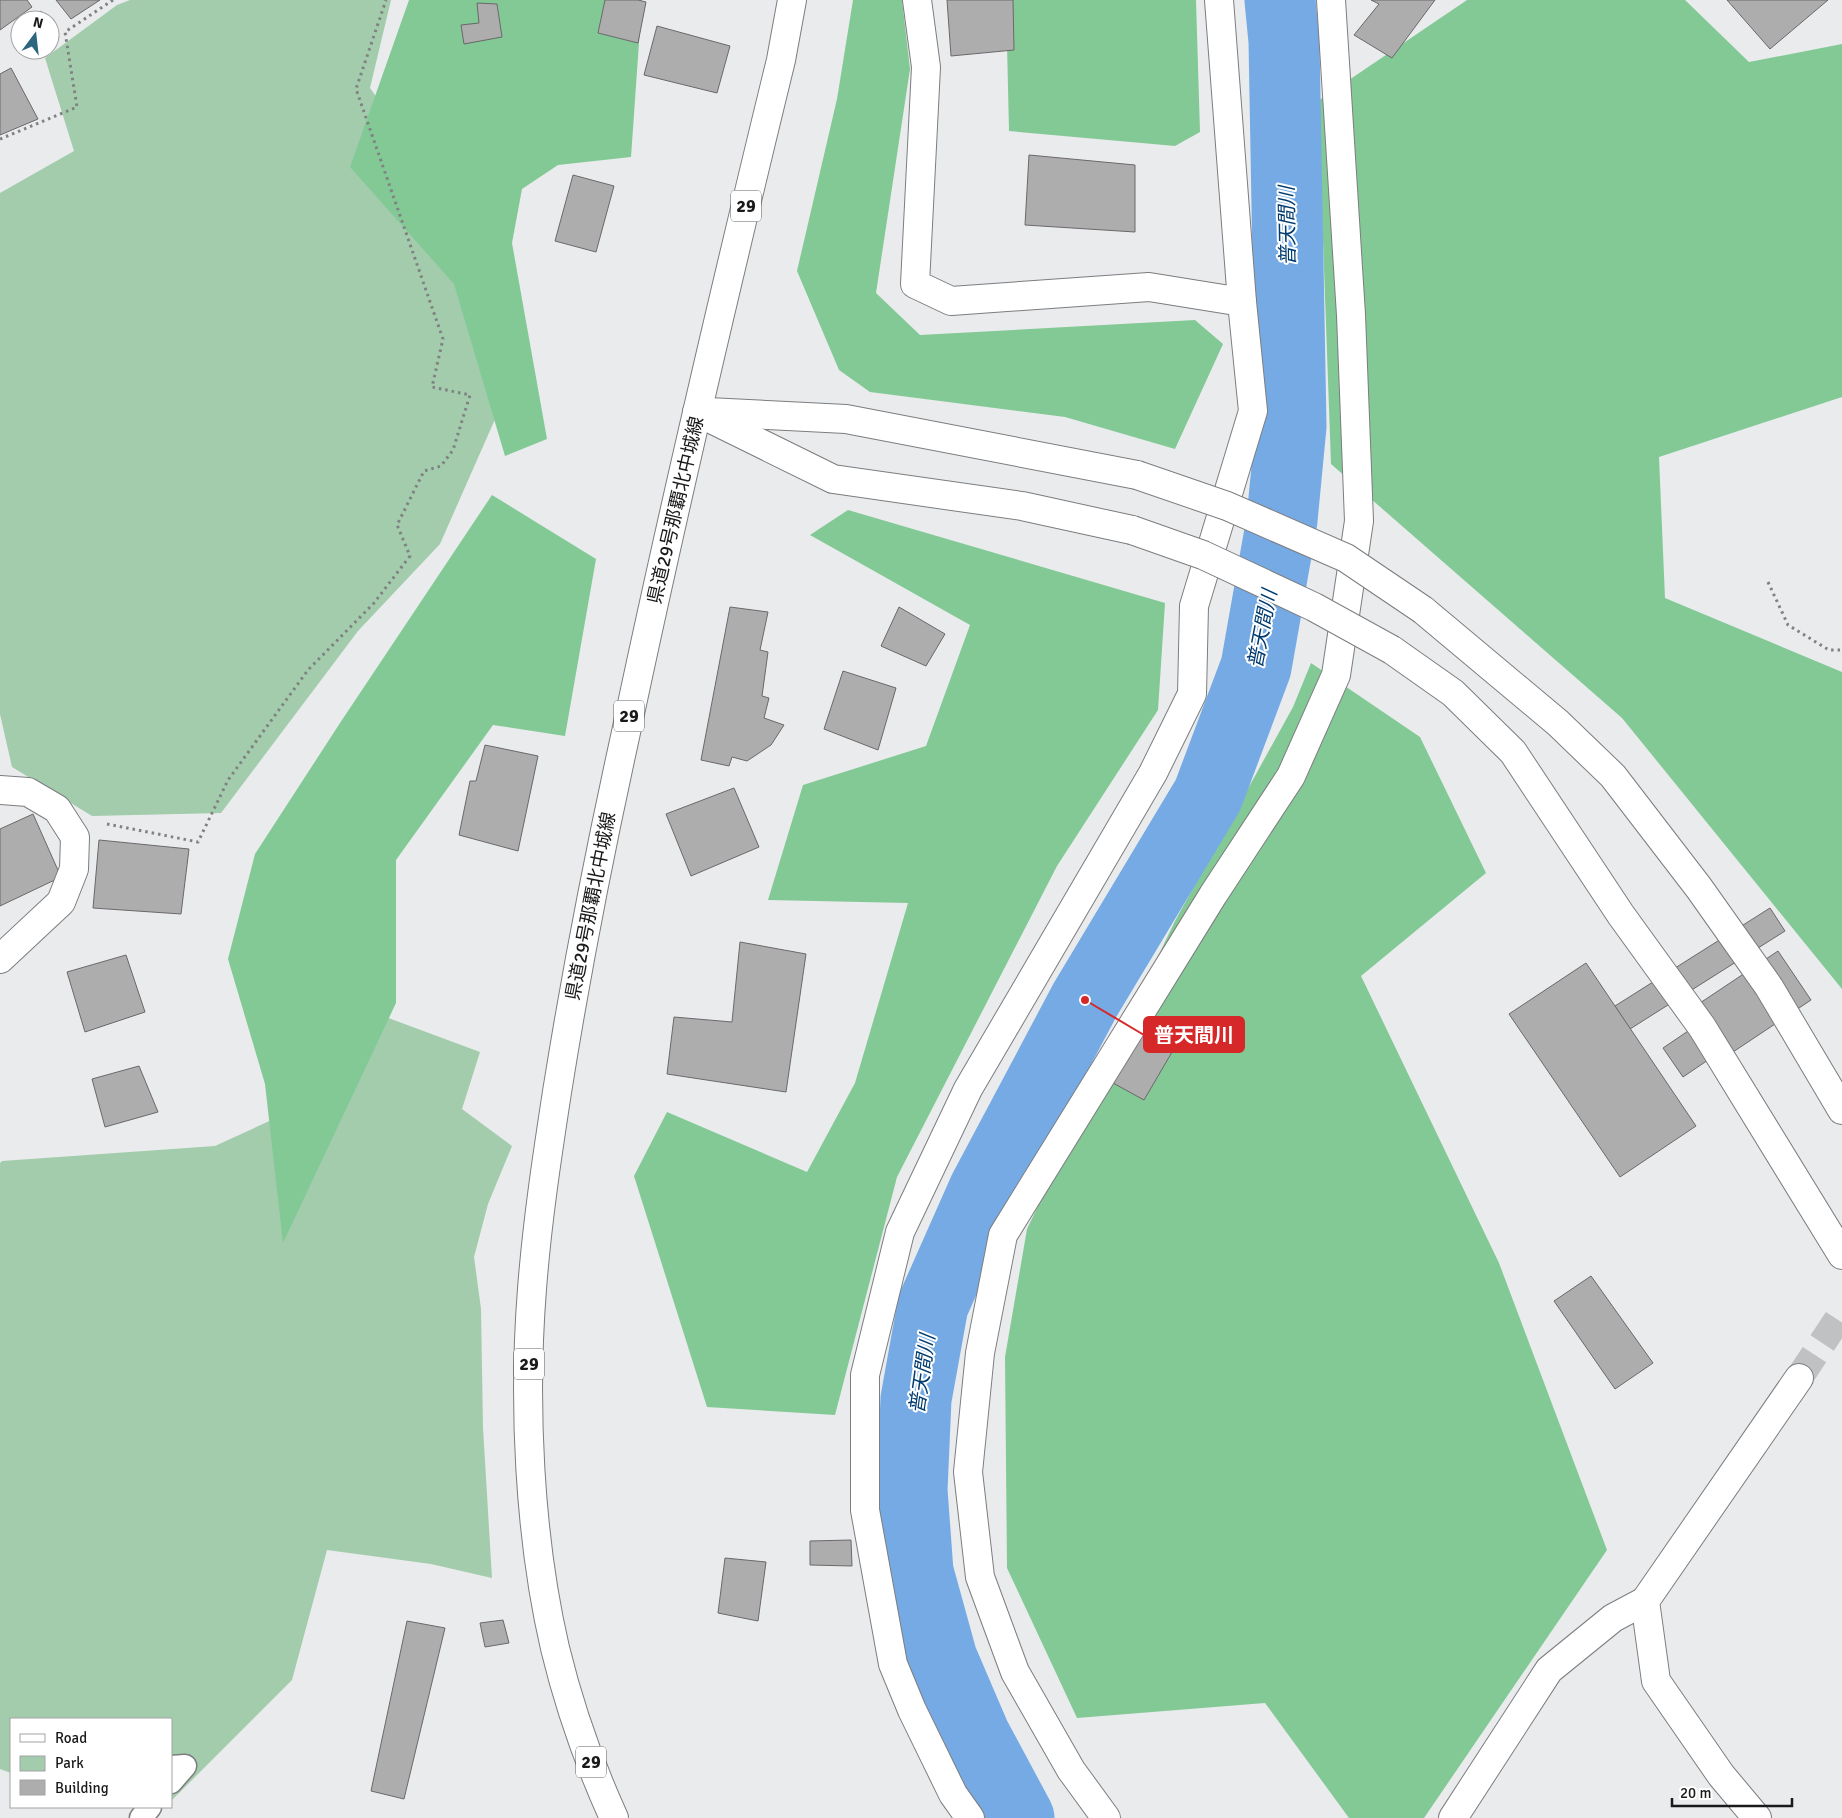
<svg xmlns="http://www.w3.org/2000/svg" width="1842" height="1818" font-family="Signika,'Noto Sans JP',sans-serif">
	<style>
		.green { fill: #a2ccac }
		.forest { fill: #83c996 }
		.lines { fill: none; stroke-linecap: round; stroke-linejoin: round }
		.river { stroke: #76aae4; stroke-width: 71 }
		.building { fill: #aeadae; stroke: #6a686a }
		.minor-tunnel { stroke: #c0c1c3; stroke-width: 28; stroke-dasharray: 28 14; stroke-linecap: butt }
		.service-casing { stroke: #7c7d7f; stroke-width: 25 }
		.minor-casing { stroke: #7c7d7f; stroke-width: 30 }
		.primary-casing { stroke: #7c7d7f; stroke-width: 30 }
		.motorway-casing { stroke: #7c7d7f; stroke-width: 30 }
		.path { stroke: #808182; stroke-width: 3; stroke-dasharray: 2.5 4; stroke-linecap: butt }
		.service { stroke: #fff; stroke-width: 22 }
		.minor { stroke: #fff; stroke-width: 28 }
		.primary { stroke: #fff; stroke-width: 28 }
		.motorway { stroke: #fff; stroke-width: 28 }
		.motorway-bridge-casing { stroke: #7c7d7f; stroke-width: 30; stroke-linecap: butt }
		.motorway-bridge { stroke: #fff; stroke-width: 28 }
		.labels { text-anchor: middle; stroke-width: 4; stroke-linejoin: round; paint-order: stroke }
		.shield { fill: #fff; stroke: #5f5f5f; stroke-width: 1 }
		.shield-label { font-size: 18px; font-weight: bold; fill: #1a1a1b }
		.street-label { font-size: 19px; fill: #1a1a1b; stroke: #fff }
		.water-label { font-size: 20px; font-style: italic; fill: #013c70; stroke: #fff }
		.leader { fill: none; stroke: #d62828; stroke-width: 2 }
		.callout-dot { fill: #d62828; stroke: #fff; stroke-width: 2 }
		.callout { fill: #d62828; stroke: #d62828; stroke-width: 2 }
		.callout-label { font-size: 20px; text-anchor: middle; font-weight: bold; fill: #fff }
	</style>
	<rect width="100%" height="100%" fill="#eaebed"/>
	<g class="green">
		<path d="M130,0H391L370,88L448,199L496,417L440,544L358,631L221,813L92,816L12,767L0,714V193L74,151L45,58L117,5Z"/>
		<path d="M383,1016L480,1052L462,1109L512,1146L488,1204L474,1257L481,1309L483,1428L492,1578L431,1564L327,1550L292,1680L171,1801V1719H11V1773L0,1769V1163L2,1161L215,1146L313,1101Z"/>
	</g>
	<g class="forest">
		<path d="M409,0H642L631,157L558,165L522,189L512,243L547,439L505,456L454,284L350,167Z"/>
		<path d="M853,0H902L910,69L876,293L920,335L1195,320L1223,344L1175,449L1065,417L870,392L839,370L797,271L837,99Z"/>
		<path d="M1006,0H1196L1200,132L1175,146L1009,131Z"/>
		<path d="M1467,0H1685L1749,62L1842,44V397L1659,457L1665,598L1842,672V989L1622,718L1331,464L1318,101Z"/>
		<path d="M492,495L596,559L565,736L493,725L396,860V1003L283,1243L265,1084L228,959L255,854L340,723Z"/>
		<path d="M848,510L1165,603L1158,710L1057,866L897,1177L835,1415L707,1407L634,1176L667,1112L807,1172L855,1083L908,903L768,900L803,785L926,746L970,625L810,535Z"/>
		<path d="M1311,663L1420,737L1486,873L1361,976L1499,1263L1607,1550L1424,1818H1349L1265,1703L1077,1718L1007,1568L1005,1357L1027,1229L1175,921L1293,707Z"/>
	</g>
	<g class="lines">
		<path class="river" d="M1019,1818L975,1736L942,1659L918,1572L912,1490L916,1399L933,1305L984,1190L1085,1000L1208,795L1256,667L1282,520L1291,426L1284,41L1280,0"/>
	</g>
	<g class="building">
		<path d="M0,0H27L32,7L0,30Z"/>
		<path d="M56,0H100L71,19Z"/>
		<path d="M605,0H638L646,2L638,43L598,33Z"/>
		<path d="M947,0H1013L1014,50L951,56Z"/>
		<path d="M1371,0H1435L1392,58L1354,35L1379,4Z"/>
		<path d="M1727,0H1828L1770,49Z"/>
		<path d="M477,3L497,4L502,37L464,44L461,25L479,23Z"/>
		<path d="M41,11L48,20H28Z"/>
		<path d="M657,26L730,46L717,93L644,75Z"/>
		<path d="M11,68L38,119L0,135V74Z"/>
		<path d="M1029,155L1135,165V232L1025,225Z"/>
		<path d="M573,175L614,186L596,252L555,241Z"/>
		<path d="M730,607L768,612L760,650L768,652L762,696L769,698L764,718L784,725L771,745L747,761L732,757L729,766L701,760Z"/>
		<path d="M899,607L945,634L926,666L881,646Z"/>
		<path d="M843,671L896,688L878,750L824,729Z"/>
		<path d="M485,745L538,756L518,851L459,835L470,781H476Z"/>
		<path d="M734,788L759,847L691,876L666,814Z"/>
		<path d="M33,814L61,877L0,906V829Z"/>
		<path d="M99,840L189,849L181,914L93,908Z"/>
		<path d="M1770,908L1785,931L1630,1029L1615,1006Z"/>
		<path d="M740,942L806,954L786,1092L667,1074L674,1017L732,1022Z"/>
		<path d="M1778,951L1811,1000L1715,1064L1711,1058L1683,1077L1663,1048L1694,1027L1685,1013Z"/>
		<path d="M126,955L145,1012L85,1032L67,972Z"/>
		<path d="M1586,963L1696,1126L1620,1177L1509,1014Z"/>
		<path d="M1144,1028L1175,1047L1144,1100L1113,1083Z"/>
		<path d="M139,1066L158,1112L105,1127L92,1079Z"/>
		<path d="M1591,1276L1653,1363L1615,1389L1554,1301Z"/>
		<path d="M851,1540L852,1566L810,1565V1541Z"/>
		<path d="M725,1558L766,1562L758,1621L718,1613Z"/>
		<path d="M503,1620L509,1643L485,1647L480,1623Z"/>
		<path d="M407,1621L445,1628L404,1799L371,1791Z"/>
	</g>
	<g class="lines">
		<path class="minor-tunnel" d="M1799,1378L1842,1313"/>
		<defs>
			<g id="service">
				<path d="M171,1767L185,1766L171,1782"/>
				<path d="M141,1818L150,1807"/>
			</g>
			<g id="minor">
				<path d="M917,0L926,67L915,284L951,301L1149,287L1242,302L1219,0"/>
				<path d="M0,790L28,792L57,809L75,837L74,869L61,902L0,959"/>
				<path d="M970,1818L953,1794L912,1710L893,1664L865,1510V1375L900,1232L968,1089L1153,773L1192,694L1194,606L1253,411L1242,302"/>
				<path d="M1106,1818L1071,1770L1015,1672L980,1577L968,1472L980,1353L1003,1235L1213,895L1291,776L1336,675L1359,521L1351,315L1331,0"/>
				<path d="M1453,1818L1549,1670L1613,1618L1645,1601"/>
				<path d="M1757,1818L1721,1775L1656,1681L1645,1601L1799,1378"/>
			</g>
			<path id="primary" d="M614,1818C589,1763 569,1706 555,1648C529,1536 523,1403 532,1289C537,1223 547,1157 557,1092C576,973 599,855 625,737C673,510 726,285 781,60L792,0"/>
			<g id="motorway">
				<path d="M697,412L833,479L1022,506L1132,530"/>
				<path d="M708,412L846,419L1137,475"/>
				<path d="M1423,610L1558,723L1613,776L1699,888L1769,987L1842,1110"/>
				<path d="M1392,650L1453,693L1513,752L1621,915L1702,1027L1842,1255"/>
			</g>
		</defs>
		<use href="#service" class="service-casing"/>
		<use href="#minor" class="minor-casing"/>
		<use href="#primary" class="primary-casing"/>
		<use href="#motorway" class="motorway-casing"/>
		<g class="path">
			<path d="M0,139L77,107L65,32L113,0"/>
			<path d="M1768,582L1788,625L1829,650H1842"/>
			<path d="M107,824L198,842L228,780L308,670L374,603L410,556L397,525L424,471L441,466L453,450L470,395L432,387L443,339L356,89L386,0"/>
		</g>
		<use href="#service" class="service"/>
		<use href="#minor" class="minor"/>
		<use href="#primary" class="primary"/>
		<use href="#motorway" class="motorway"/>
		<defs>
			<g id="motorway-bridge">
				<path d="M1137,475L1227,506L1346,558L1423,610"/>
				<path d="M1132,530L1203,555L1314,607L1392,650"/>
			</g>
		</defs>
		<use href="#motorway-bridge" class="motorway-bridge-casing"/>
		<use href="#motorway-bridge" class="motorway-bridge"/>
	</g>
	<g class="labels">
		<g class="shield">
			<rect x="731" y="190.5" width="30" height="31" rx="4"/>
			<rect x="614" y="700.5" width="30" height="31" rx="4"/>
			<rect x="514" y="1348.5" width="30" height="31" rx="4"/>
			<rect x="576" y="1746.5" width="30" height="31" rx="4"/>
		</g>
		<g class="shield-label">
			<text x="746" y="212">29</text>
			<text x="629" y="722">29</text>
			<text x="529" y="1370">29</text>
			<text x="591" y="1768">29</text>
		</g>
		<g class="street-label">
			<text transform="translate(675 510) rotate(-77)" y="7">県道29号那覇北中城線</text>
			<text transform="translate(590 906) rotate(-79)" y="7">県道29号那覇北中城線</text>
		</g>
		<g class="water-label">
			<text transform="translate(1287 226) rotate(-91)" y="7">普天間川</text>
			<text transform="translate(1262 629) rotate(-79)" y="7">普天間川</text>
			<text transform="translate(922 1374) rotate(-82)" y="7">普天間川</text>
		</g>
	</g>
	<path class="leader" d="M1085 1000L1144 1035"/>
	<circle class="callout-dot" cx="1085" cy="1000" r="5"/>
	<rect class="callout" x="1144" y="1017" width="100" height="35" rx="5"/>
	<g class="callout-label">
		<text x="1194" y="1042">普天間川</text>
	</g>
	<rect x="10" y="1718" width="162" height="90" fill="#ffffff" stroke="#a3a3a4"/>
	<rect x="20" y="1734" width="25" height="8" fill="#ffffff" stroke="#a3a3a4"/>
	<text x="55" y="1743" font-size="15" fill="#1a1a1b">Road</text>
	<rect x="20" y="1756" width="25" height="15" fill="#a2ccac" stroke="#a3a3a4"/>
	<text x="55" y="1768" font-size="15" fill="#1a1a1b">Park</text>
	<rect x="20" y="1780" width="25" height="15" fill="#aeadae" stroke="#a3a3a4"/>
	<text x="55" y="1793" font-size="15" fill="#1a1a1b">Building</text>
	<g transform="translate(35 35) rotate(15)"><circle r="24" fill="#ffffff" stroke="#a3a3a4"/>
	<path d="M0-4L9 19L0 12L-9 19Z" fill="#2c667f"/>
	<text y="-8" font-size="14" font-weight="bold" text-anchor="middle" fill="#1a1a1b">N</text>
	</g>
	<path d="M1672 1798v8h120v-8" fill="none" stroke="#1a1a1b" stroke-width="2.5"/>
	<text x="1680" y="1798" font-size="15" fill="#1a1a1b" stroke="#ffffff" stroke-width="4" paint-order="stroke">20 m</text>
</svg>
